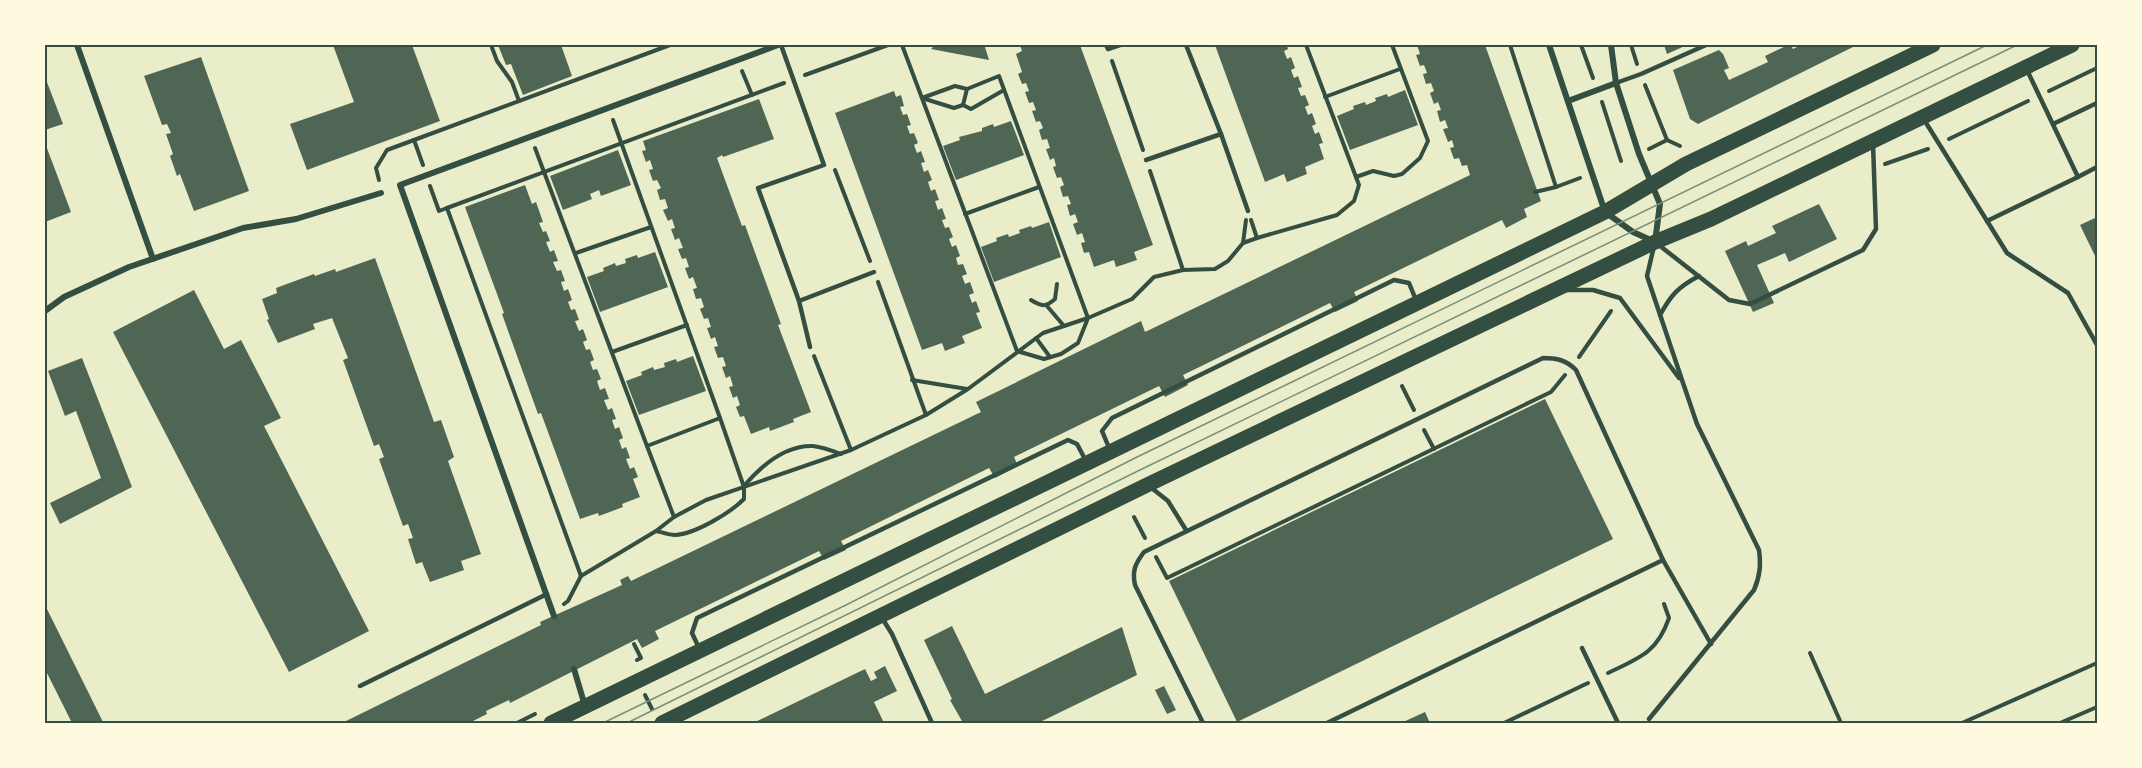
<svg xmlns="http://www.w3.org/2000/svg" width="2142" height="768" font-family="'Times New Roman',serif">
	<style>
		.building { fill: #4f6655 }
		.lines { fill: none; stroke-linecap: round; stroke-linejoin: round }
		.path { stroke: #344e41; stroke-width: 4 }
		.service { stroke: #344e41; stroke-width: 4.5 }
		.minor { stroke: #344e41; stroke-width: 6 }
		.primary { stroke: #344e41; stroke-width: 15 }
		.tram { stroke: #7c8e77; stroke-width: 1.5 }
		.neatline { fill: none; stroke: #344e41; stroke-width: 2 }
	</style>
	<rect width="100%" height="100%" fill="#e9edc9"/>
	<g class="building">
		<path d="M333,45H412L440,121L307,170L290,124L354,102Z"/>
		<path d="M498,45H561L572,76L523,95L511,64L506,65Z"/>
		<path d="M935,45H991L985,47L989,60L931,49Z"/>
		<path d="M1020,45H1080L1153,245L1134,252L1137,260L1116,267L1114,260L1094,267L1089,252L1084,253L1081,243L1085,242L1082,233L1077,235L1073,224L1078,222L1075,214L1070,216L1067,205L1071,204L1068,196L1063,197L1060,187L1064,185L1061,177L1057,178L1053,167L1056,166L1054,158L1050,160L1046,149L1050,148L1047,139L1042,140L1039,130L1043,128L1040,121L1036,122L1032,111L1036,110L1033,102L1029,103L1025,92L1029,91L1026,83L1022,84L1018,74L1022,72L1016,54L1022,51Z"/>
		<path d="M1215,45H1287L1288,49L1284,51L1287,59L1291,57L1295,68L1291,70L1294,78L1298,76L1302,87L1298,88L1301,96L1305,95L1309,105L1305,107L1308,115L1312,113L1316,124L1312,126L1315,134L1319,132L1323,143L1319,144L1324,159L1305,167L1307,174L1287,182L1284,174L1265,182Z"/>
		<path d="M1417,45H1485L1541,201L1524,209L1527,217L1506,228L1502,220L1354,292L1358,301L1335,312L1330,303L1183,375L1188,385L1165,397L1159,386L1014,457L1018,466L995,478L989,468L841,541L846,550L824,560L819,551L655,631L659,639L642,648L637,639L510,703L509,700L486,711L487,714L469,723H342L541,625L540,622L622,585L620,580L628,576L631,581L981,412L976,402L1141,321L1145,332L1470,175L1467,165L1462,166L1459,158L1454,159L1450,148L1454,147L1452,140L1448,142L1443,129L1448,128L1445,120L1440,122L1437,111L1441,110L1438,102L1434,104L1430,93L1434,91L1431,83L1426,84L1423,74L1427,73L1424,65L1420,66L1416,55L1420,54Z"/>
		<path d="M1664,45H1687L1667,54Z"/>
		<path d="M1788,45H1791L1793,49L1801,45H1857L1698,124L1690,119L1673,70L1719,50L1723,54L1729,68L1724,70L1729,80L1768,62L1765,56Z"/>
		<path d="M201,57L249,191L194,211L180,174L177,176L170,156L173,154L166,134L171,133L167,124L162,125L144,76Z"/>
		<path d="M45,77L63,124L45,130Z"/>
		<path d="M1405,90L1418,125L1350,150L1337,116L1354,109L1353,106L1365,102L1366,105L1376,101L1375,98L1387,94L1388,97Z"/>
		<path d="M894,91L896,97L901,95L904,106L900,107L903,115L907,114L911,125L907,126L910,134L914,133L918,143L914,145L917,153L921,151L925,162L921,163L924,172L928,170L932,180L928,182L931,191L935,189L939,200L935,201L938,210L942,208L946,219L942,220L945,228L949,227L953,237L949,239L952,247L956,245L960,256L956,258L958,265L963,264L967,274L962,276L965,284L970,282L974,293L969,295L972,303L976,301L980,312L976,313L982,328L962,336L965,343L945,351L942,343L922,350L835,113Z"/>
		<path d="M759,99L774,139L723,157L722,155L717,158L742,226L745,225L781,324L778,325L811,412L793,419L794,422L770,431L769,427L751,434L744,416L740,417L736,407L740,405L737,396L733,398L729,387L733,386L730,376L726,378L722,367L726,366L723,357L718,358L714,347L718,346L715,337L711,339L707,328L711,327L708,318L704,319L700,309L704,307L701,298L696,299L693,289L697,288L693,277L689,279L685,268L689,267L686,258L682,259L678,249L683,248L679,238L675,240L671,229L675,228L672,219L668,221L663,210L668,208L665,199L660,200L657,190L661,188L657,180L653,181L649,170L653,169L650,160L646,162L642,151L646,150L643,141Z"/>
		<path d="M1011,121L1024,155L956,180L943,146L960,140L959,137L982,131V128L993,124L994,127Z"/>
		<path d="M45,143L71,212L45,222Z"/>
		<path d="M618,150L631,185L601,196L599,190L590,194L592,199L563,210L550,176Z"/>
		<path d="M525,185L532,204L536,202L543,222L539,223L543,232L546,231L550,241L546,242L550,252L554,250L558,261L553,262L557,271L561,270L565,281L561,282L564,291L568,289L572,300L568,302L571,310L575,309L579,320L575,321L579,331L583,329L587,340L583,342L586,350L590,349L594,360L590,362L593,370L597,369L601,379L597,381L600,390L605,388L609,399L604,400L608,410L612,408L616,419L612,420L615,429L619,427L623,438L619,440L622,449L626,447L630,458L626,459L630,469L634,467L638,477L633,479L640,497L622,504L623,507L599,516L598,513L580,519L541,413L538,414L502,314L504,313L465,207Z"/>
		<path d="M1819,204L1837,239L1789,262L1785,253L1757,265L1774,303L1753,312L1725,251L1746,241L1748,246L1776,233L1772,226Z"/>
		<path d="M2097,217V260L2080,225Z"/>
		<path d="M1049,222L1061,257L994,282L981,247L997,241L996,238L1008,234L1009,237L1020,233L1019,230L1031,226L1032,228Z"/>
		<path d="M655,252L668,287L600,312L587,277L604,271L603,268L615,263L616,266L626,263L625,259L637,255L638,258Z"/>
		<path d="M375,258L434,422L441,420L454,457L448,461L481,554L461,561L464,570L430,582L422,562L416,564L408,539L413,538L408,524L403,526L379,459L384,457L379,444L374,446L343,360L348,358L332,318L313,324L315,329L278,343L267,320L269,319L262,299L277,293L276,288L314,274L315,276L335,269L336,272Z"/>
		<path d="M194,290L224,349L241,340L281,418L264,426L369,631L289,672L113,332Z"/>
		<path d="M693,356L706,391L639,415L626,381L642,375L641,372L653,367L654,370L665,367L664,363L676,359L677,362Z"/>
		<path d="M82,358L132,487L60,524L50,503L101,478L76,411L65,416L48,371Z"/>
		<path d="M1545,399L1613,539L1237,722L1169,581Z"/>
		<path d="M45,605L102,720L103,723H72L45,669Z"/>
		<path d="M952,626L985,694L1122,627L1137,675L1038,723H963L950,700L952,699L924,640Z"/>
		<path d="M885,666L897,691L874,702L884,723H753L865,669L871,681L877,678L874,672Z"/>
		<path d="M1164,686L1176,710L1167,714L1155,690Z"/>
		<path d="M1425,712L1430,723H1401Z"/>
	</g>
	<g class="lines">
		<g class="path">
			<path d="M491,45L497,61L512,82L519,101"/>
			<path d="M902,45L1017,351L1044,359L1061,354L1078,343L1088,318L999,76L967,89L955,86L922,98L954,108L963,105L967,89"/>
			<path d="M1510,45L1556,187"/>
			<path d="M1581,45L1593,78"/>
			<path d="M1631,45L1637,64"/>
			<path d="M1112,61L1143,150"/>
			<path d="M742,71L752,95"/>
			<path d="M805,75L888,45"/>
			<path d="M1645,85L1667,140"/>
			<path d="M2049,91L2097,68"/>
			<path d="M1325,97L1400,69"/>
			<path d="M1602,102L1621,161"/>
			<path d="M963,105L971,109L1004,90"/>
			<path d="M613,120L720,418"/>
			<path d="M1949,139L2028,101"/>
			<path d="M535,148L647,446"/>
			<path d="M1649,149L1667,140L1680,146"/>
			<path d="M1885,164L1928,149"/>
			<path d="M423,165L414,140L670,45"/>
			<path d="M835,170L870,261"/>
			<path d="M1150,171L1183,270"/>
			<path d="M1356,177L1373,171L1394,176L1402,174L1420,158L1428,141L1392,45"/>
			<path d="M379,180L376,168L387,150L414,140"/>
			<path d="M430,186L439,211L447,208L581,576"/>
			<path d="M1535,192L1556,187L1580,178"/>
			<path d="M447,208L784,83"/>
			<path d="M965,214L1039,187"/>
			<path d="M1251,220L1257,238L1337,215L1354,201L1359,185L1306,45"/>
			<path d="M1243,243L1246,220"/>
			<path d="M576,253L651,227"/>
			<path d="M878,282L926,415"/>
			<path d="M1031,300C1042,307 1046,307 1055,299L1057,284"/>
			<path d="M1047,306L1064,326"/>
			<path d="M1036,338L1050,357"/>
			<path d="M612,352L687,325"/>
			<path d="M814,356L851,450"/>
			<path d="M1579,357L1611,311"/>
			<path d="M912,380L967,389"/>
			<path d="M1402,386L1414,410"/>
			<path d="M1424,430L1434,449"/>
			<path d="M744,486C761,466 784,445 813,446C822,447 833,451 841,454"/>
			<path d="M1134,517L1145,538"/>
			<path d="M656,531C661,532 669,535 675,535C695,534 730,513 744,499V487L720,418L647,446L674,517"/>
			<path d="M1156,557L1167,578L1551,392L1565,375"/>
			<path d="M564,604L568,601L581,576L656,531L674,517L706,500L851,450L926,415L968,389L1043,333L1088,318L1132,299L1154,277L1183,270L1215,269L1228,261L1243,243L1257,238"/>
			<path d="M634,644L641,658L637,660"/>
			<path d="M1810,653L1841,723"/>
			<path d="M1608,673C1639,658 1657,653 1669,618L1664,604"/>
			<path d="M645,695L652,709"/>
			<path d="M517,723L535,714"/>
			<path d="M1504,723L1588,683"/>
			<path d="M1962,723L2097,663"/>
			<path d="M2060,723L2097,707"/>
		</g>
		<g class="service">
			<path d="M781,45L824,165L758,188L799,301L810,347"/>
			<path d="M1106,45L1108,49L1120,45"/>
			<path d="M1186,45L1221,134L1248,211"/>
			<path d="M1616,83L1641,74L1706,45"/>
			<path d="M1923,118L2007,253L2068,293L2097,345"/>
			<path d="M2053,124L2097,103"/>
			<path d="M1146,160L1221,134"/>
			<path d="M2078,177L2097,167"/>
			<path d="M1987,221L2078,177L2027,70"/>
			<path d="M1566,290H1593L1620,298L1679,378"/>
			<path d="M799,301L874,272"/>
			<path d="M1660,315C1671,295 1678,287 1699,276"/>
			<path d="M1110,450L1102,431L1112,418L1394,280L1409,283L1416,300"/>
			<path d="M1149,486L1168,501L1186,530"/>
			<path d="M882,618L892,634L932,723"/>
			<path d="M699,648L692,633L697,618L1068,440L1077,444L1086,461"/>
			<path d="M1582,648L1618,723"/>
			<path d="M360,686L547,594"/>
			<path d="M1649,719L1754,590C1760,576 1761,565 1759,550L1697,424L1683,383L1647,276L1655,242L1729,300L1750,304L1863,250L1876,229L1873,144"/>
			<path d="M1203,723L1135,585C1132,571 1135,564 1144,552L1543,358C1557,358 1566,360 1576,370L1663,560L1711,644"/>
			<path d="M1327,723L1663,560"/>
		</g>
		<g class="minor">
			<path d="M77,45L153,259"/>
			<path d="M1549,45L1605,212L1633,232L1655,242L1660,204L1639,154L1616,83L1611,45"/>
			<path d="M1568,101L1616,83"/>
			<path d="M45,311L64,297L129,267L243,228L296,219L381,193"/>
			<path d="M554,616L400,185L778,45"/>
			<path d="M574,669L585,706"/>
		</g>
		<g class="primary">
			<path d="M551,723L1605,212L1686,164L1933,45"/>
			<path d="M662,723L1147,485L1655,242L1711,219L2072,45"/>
		</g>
		<g class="tram">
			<path d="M603,723L846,605L1135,458L1987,45"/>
			<path d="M627,723L1142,469L2017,45"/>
		</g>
	</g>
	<rect width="2142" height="768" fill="none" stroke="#fefae0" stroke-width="93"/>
	<rect x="46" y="46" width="2050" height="676" class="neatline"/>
</svg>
